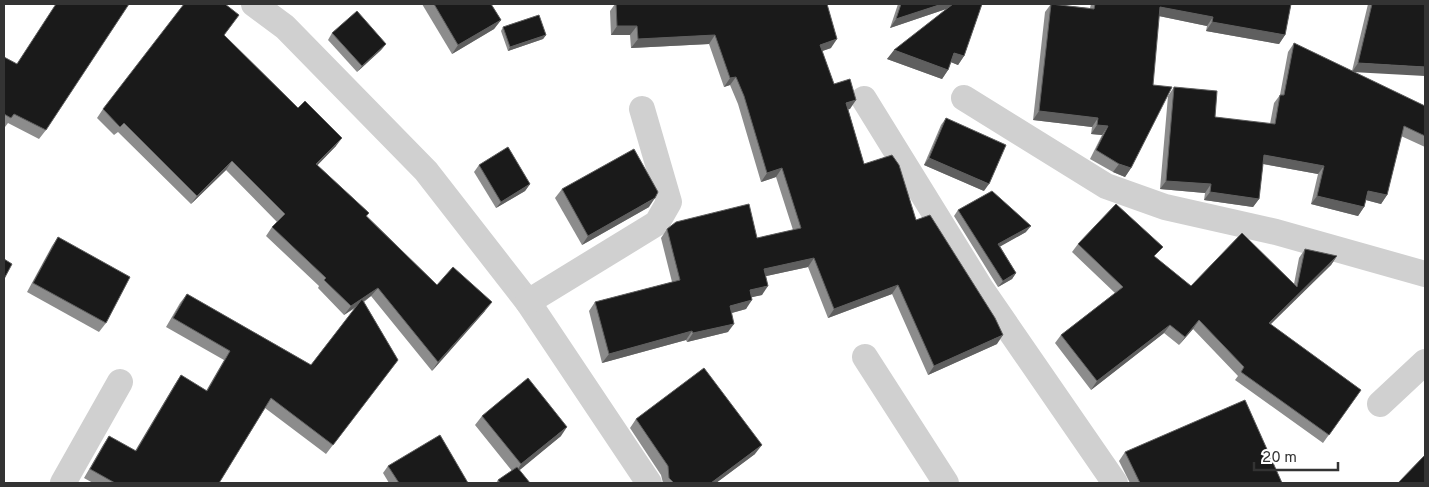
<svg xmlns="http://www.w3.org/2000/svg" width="1429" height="487" font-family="Overpass,sans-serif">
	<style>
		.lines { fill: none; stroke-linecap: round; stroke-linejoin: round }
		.minor { stroke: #d0d0d0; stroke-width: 26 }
		.wall { fill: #8c8c8c }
		.shaded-wall { fill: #5f5f5f }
		.building { fill: #1a1a1a; stroke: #5f5f5f }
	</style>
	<rect width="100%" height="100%" fill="#fff"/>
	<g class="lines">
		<g class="minor">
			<path d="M254,4L285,27L426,171L528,302L649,483"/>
			<path d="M964,98L1106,186L1165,207L1276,232L1425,274"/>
			<path d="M864,99L982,290L1115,483"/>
			<path d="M528,302L657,223L669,202L642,109"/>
			<path d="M865,357L946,483"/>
			<path d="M1380,404L1425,362"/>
			<path d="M63,483L120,382"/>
		</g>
	</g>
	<g class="wall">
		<path d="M422,4H491L501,20L494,29L452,54Z"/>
		<path d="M615,4H827L831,48L822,51L834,84L850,109H848L864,164L916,220L997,344L928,375L892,294L828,318L808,267L766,276L762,295L751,297L746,309L732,313L728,332L687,342L686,340L602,363L589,311L595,302L672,282L661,238L667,229L757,238L793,230L776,177L761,182L738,104L730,85L724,87L709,44L631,48L630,35H611L610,11Z"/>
		<path d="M898,4H982L964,56L958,65L951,62L948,70L942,79L887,59L946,9L890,28Z"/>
		<path d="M1051,4L1090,8L1091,4H1291L1285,35L1279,44L1206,31L1207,26L1159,16L1131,168L1125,177L1113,172L1090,159L1102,135L1091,134L1092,127L1033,120L1045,12Z"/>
		<path d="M1368,4H1425L1353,72L1425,106V147L1401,136L1387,195L1381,204L1366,200L1364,207L1358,216L1311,204L1318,174L1263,164L1259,199L1253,207L1204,200L1205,193L1160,189L1168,96L1174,87L1215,117L1270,124L1274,103L1280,95L1288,52L1294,43L1352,71Z"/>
		<path d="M233,23L224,35L336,146L317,165L369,213L367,216L437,285L485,311L432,371L371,296L364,302L398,360L326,454L265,408L219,483H93L84,478L103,445L109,436L135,451L175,384L181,375L206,391L224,360L166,327L180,303L187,294L311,365L355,308L344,315L318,288L319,286L266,236L272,227L277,222L226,170L191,204L118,132L114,135L97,118L103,109Z"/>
		<path d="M503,27L546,35L543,39L508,51L501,31Z"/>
		<path d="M332,33L386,44L381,50L357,72L328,40Z"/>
		<path d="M4,57L46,130L39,139L8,123L5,127H4Z"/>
		<path d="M946,118L984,191L924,165L941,125Z"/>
		<path d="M479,165L530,184L525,191L496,208L474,172Z"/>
		<path d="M562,189L649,207L582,245L555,198Z"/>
		<path d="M958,210L1026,232L1000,246L1016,273L1012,279L998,287L954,216Z"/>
		<path d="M58,237L106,323L99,332L27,292L52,246Z"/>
		<path d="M1078,244L1155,257L1191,286L1294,284L1299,258L1305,249L1337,256L1331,265L1270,324L1361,390L1323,443L1235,380L1238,376L1193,329L1179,345L1164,333L1091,390L1055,343L1061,335L1115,293L1072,252Z"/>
		<path d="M482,416L561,436L519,470L530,483H496L498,480L512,471L475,425Z"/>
		<path d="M636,419L755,454L716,483H663L661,475L630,428Z"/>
		<path d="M1125,452L1282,483H1130L1119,461Z"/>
		<path d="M388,466L468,483H389L383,473Z"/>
	</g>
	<g class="shaded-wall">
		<path d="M942,4H957L955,6L890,28L896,19Z"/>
		<path d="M1160,7L1213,17L1207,26L1154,15Z"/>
		<path d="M501,20L494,29L452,54L458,45Z"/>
		<path d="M1212,22L1285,35L1279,44L1206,31Z"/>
		<path d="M617,26H637L630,35H611Z"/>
		<path d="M546,35L543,39L508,51L510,47Z"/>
		<path d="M715,35L709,44L631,48L638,39Z"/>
		<path d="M837,39L831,48L814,54L820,45Z"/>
		<path d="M386,44L381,50L357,72L362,66Z"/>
		<path d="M894,50L948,70L942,79L887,59Z"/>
		<path d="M954,53L964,56L958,65L948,61Z"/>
		<path d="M1358,63L1425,67V76L1352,72Z"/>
		<path d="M736,77L730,85L724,87L730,78Z"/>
		<path d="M856,100L850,109L840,112L846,103Z"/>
		<path d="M1039,111L1098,118L1092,127L1033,120Z"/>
		<path d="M1097,125L1108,126L1102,135L1091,134Z"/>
		<path d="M342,138L336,146L310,173L316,164Z"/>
		<path d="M1264,155L1324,166L1318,174L1258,163Z"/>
		<path d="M929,158L989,184L984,191L924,165Z"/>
		<path d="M232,161L226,170L191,204L197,196Z"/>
		<path d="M1119,164L1131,168L1125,177L1113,172Z"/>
		<path d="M782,168L776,177L761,182L767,173Z"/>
		<path d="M1166,181L1211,184L1205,193L1160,189Z"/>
		<path d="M530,184L525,191L496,208L501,202Z"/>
		<path d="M1368,191L1387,195L1381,204L1362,199Z"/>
		<path d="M1210,192L1259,199L1253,207L1204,200Z"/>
		<path d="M1317,196L1364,207L1358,216L1311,204Z"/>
		<path d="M655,198L649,207L582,245L588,236Z"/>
		<path d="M1031,226L1026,232L994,250L998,244Z"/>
		<path d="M1337,256L1331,265L1263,332L1269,323Z"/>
		<path d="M814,258L808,267L758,278L764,269Z"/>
		<path d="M1016,273L1012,279L998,287L1003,281Z"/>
		<path d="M898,285L892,294L828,318L834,309Z"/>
		<path d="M768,286L762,295L744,299L750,290Z"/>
		<path d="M378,288L371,296L344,315L351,306Z"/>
		<path d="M752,300L746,309L724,315L730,306Z"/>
		<path d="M492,302L485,311L432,371L438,362Z"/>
		<path d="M1199,320L1193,329L1179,345L1185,337Z"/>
		<path d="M734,324L728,332L687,342L693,333Z"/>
		<path d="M1170,325L1164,333L1091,390L1097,381Z"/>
		<path d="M692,331L686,340L602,363L609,354Z"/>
		<path d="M1003,335L997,344L928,375L934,366Z"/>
		<path d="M567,427L561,436L515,474L521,464Z"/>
		<path d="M762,445L755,454L716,483H711Z"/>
	</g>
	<g class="building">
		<path d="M56,4H129L46,130L14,114L11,118L4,114V57L17,64Z"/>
		<path d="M184,4H225L239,15L224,35L298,108L305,101L342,138L316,164L369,213L366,216L437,285L453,267L492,302L438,362L378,288L351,306L324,280L326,278L272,227L285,214L232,161L197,196L124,123L120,127L103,109Z"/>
		<path d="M434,4H491L501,20L458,45Z"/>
		<path d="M616,4H827L837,39L820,45L834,84L850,79L856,100L846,103L864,164L892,155L899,165L916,220L930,215L995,318L1003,335L934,366L898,285L834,309L814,258L764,269L768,286L750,290L752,300L730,306L734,324L693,333L692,331L609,354L595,302L680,280L667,229L676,222L749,204L757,238L801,228L782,168L767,173L744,96L736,77L730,78L715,35L638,39L637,26H617Z"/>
		<path d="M901,4H942L896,19Z"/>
		<path d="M953,4H982L964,56L954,53L948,70L894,50Z"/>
		<path d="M1051,4L1094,9L1095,4H1291L1285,35L1212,22L1213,17L1160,7L1153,85L1172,87L1131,168L1119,164L1096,150L1108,126L1097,125L1098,118L1039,111Z"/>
		<path d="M1372,4H1425V67L1358,63Z"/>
		<path d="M357,11L386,44L362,66L332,33Z"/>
		<path d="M539,15L546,35L510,47L503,27Z"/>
		<path d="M1294,43L1425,106V136L1404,126L1387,195L1368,191L1364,207L1317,196L1324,166L1264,155L1259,199L1210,192L1211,184L1166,181L1174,87L1217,91L1215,117L1275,124L1280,95H1284Z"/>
		<path d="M946,118L1006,145L989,184L929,158Z"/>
		<path d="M508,147L530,184L501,202L479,165Z"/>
		<path d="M634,149L658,192L655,198L588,236L562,189Z"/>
		<path d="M992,191L1031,226L998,244L1016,273L1003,281L958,210Z"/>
		<path d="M1116,204L1163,247L1154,256L1191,286L1242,233L1297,287L1305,249L1337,256L1269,323L1361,390L1329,435L1241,372L1244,367L1199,320L1185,337L1170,325L1097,381L1061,335L1123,287L1078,244Z"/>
		<path d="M58,237L130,277L106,323L33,283Z"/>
		<path d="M4,259L12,264L4,279Z"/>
		<path d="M187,294L311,365L362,299L398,360L333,445L271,398L219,483H115L90,469L109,436L136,451L181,375L207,391L230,351L173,318Z"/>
		<path d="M704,368L762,445L711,483H674L669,478L668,466L636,419Z"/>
		<path d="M528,378L567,427L521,464L482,416Z"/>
		<path d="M1245,400L1282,483H1140L1125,452Z"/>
		<path d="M440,435L468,483H399L388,466Z"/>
		<path d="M1425,455V483H1398Z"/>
		<path d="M517,467L530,483H500L498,480Z"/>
	</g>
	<rect width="1429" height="487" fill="none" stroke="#333333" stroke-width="10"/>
	<path d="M1254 462v8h84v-8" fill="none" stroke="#333333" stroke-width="2.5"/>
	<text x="1262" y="462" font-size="15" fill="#333333" stroke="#ffffff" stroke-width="4" paint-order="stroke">20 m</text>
</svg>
